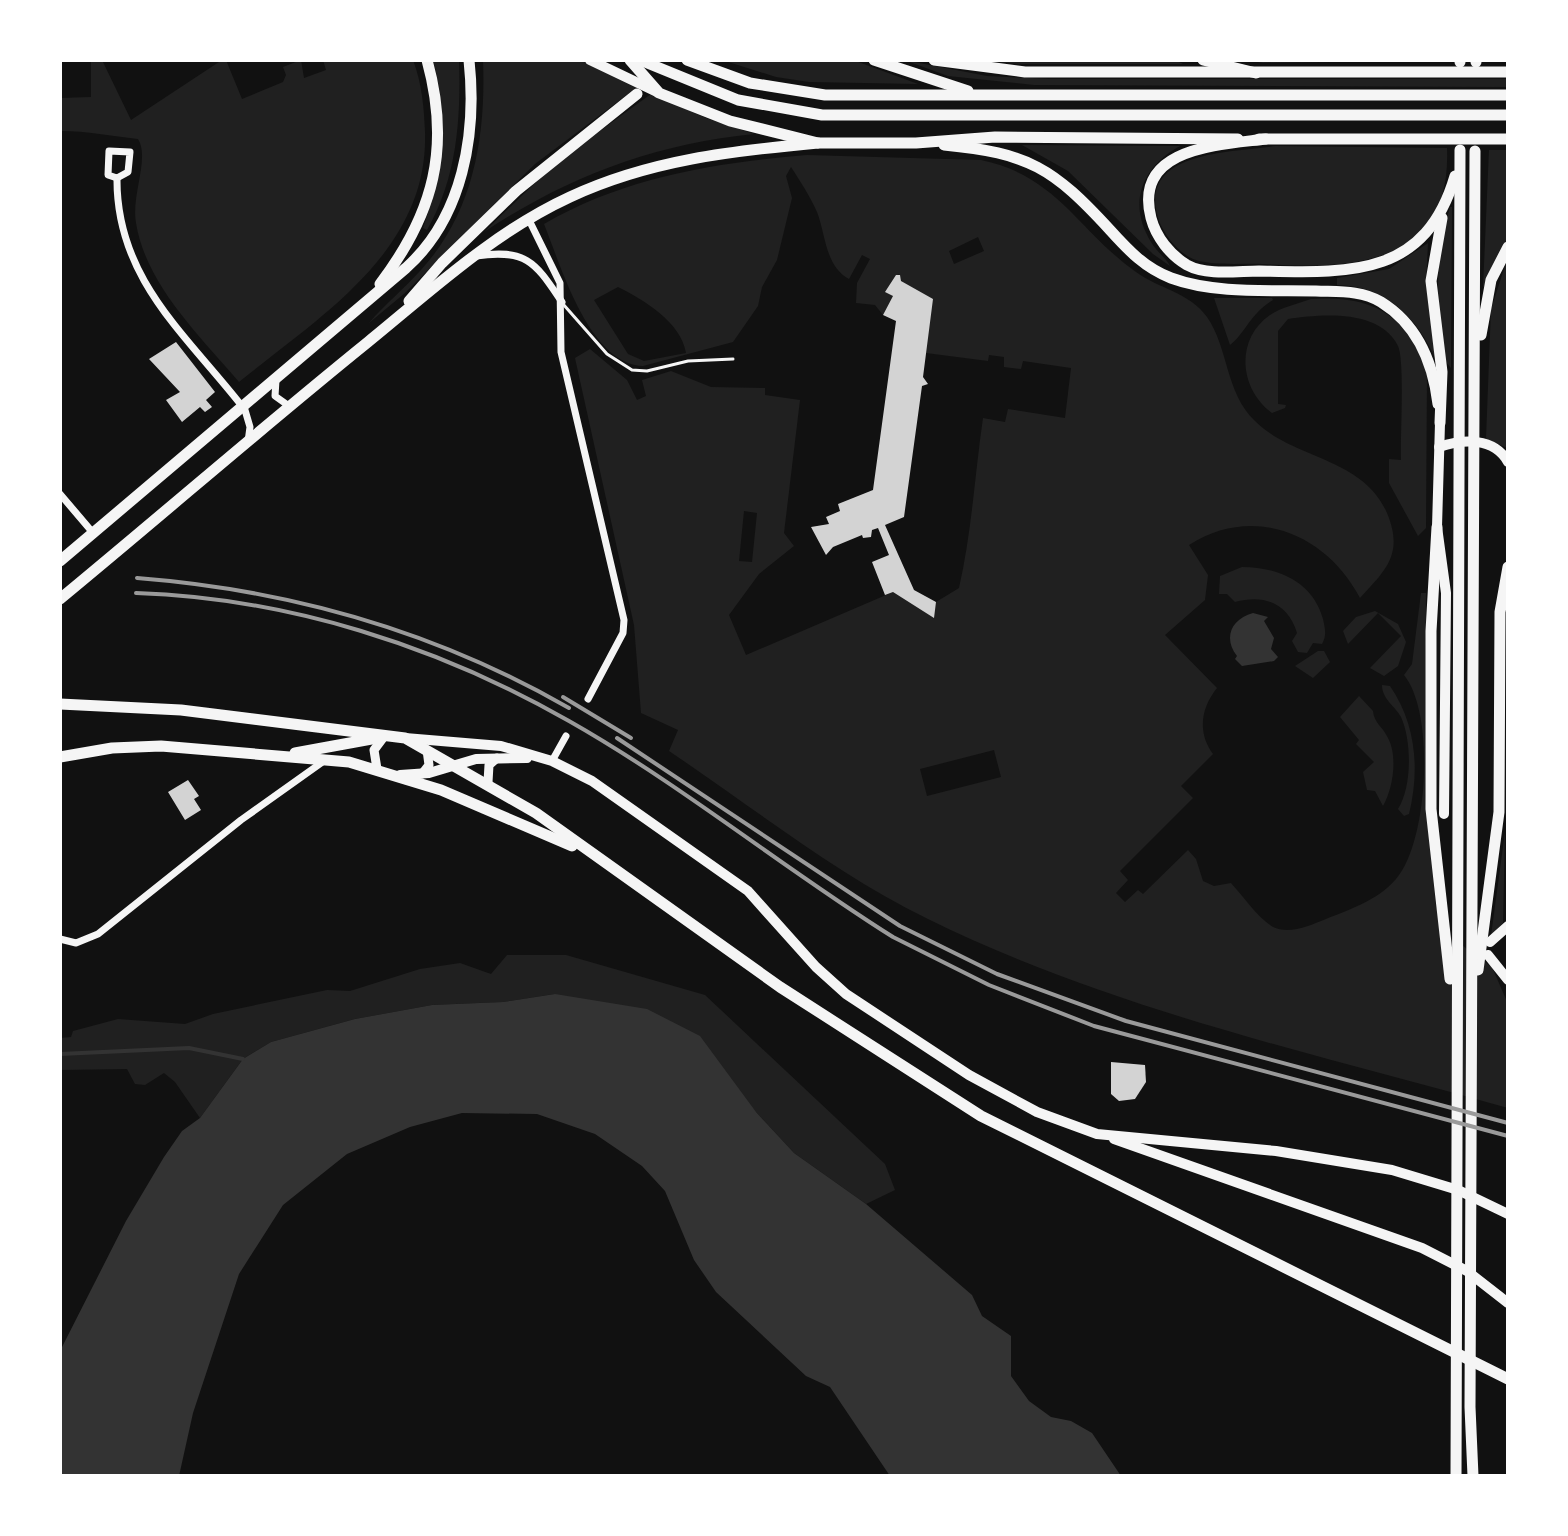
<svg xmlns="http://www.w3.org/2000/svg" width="1568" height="1536" font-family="'IBM Plex Sans',sans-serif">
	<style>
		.green { fill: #202020; fill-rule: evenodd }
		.water { fill: #333 }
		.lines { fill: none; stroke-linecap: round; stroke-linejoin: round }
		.stream { stroke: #333; stroke-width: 4 }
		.building { fill: #d3d3d3 }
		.service { stroke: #f5f5f5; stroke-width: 3 }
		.minor { stroke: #f5f5f5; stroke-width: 7 }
		.tertiary { stroke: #f5f5f5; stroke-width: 9 }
		.secondary { stroke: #f5f5f5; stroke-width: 10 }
		.primary { stroke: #f5f5f5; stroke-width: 11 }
		.trunk { stroke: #f5f5f5; stroke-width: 11 }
		.rail { stroke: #9a9a9a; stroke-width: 4 }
	</style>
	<rect width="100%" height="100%" fill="#111"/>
	<g class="green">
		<path d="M91,60H102L131,120L222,60H226L242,99L283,82L286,75L283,67L301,60L304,78L326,70L323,60H413C422,84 424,107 425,132C429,251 320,316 239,382C200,336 146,285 136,223C131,195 150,158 138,139C111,136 88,131 60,131V98L91,97Z"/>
		<path d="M433,60H459C461,119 457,178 427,230L423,228C443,171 449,118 433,60Z"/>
		<path d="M483,60H580L636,88L535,164L405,293L369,323C385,304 404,289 420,271C474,213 486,136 483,60Z"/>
		<path d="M722,60H853L918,84L809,82L776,77Z"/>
		<path d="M904,60L987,76L1049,79H1508V87L1034,85L948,76Z"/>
		<path d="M979,60H1175L1183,64H1021Z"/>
		<path d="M1246,60H1448L1263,63Z"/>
		<path d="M651,94L706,118L754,134C654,144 567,177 484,232L557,162Z"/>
		<path d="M1022,145L1180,146C1142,167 1127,203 1151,242C1156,251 1167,259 1170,266L1153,254L1068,171Z"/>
		<path d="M1275,146L1447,148C1452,265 1352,270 1263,264C1243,263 1216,266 1196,260C1180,255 1165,236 1159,221C1135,150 1231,153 1275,146Z"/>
		<path d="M1489,150H1508V238L1483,288Z"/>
		<path d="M807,155L981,160C1058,176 1078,231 1136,272C1159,289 1189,292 1207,317C1229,349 1225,392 1255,421C1294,460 1363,457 1387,513C1404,554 1386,570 1360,598C1326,533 1253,504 1189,545L1208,575L1205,600L1165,635L1217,688C1201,708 1197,732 1213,754L1181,786L1193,798L1120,871L1128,880L1116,893L1125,902L1138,890L1143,894L1188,850L1196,859L1203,881L1214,886L1231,883C1243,896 1258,918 1273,927C1289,935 1311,925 1326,919C1351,909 1383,898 1399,875C1428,836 1435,713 1404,675L1412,664L1421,593H1426L1425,796L1436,907L1452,938L1492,967L1508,1004V1108C1313,1053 1110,1009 928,919C836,874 754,808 669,751L678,730L641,713L634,625L575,358L590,349L627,380L637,400L646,396L642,380L671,371L711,387L765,388V395L800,400L784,533L794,546L759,574L729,615L746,655L893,592L933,617L936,602L959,588C972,531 975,472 983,418L1005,422L1008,409L1065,418L1071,368L1023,361L1021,369L1004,367V357L989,355L988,361L926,353L899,274L886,292L893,296L883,315L875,305L856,303L857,283L870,259L862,255L849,279C825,266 826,235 817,212C810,196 800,181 791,167L786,176L792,198L777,260L762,287L758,306L733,342L643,366C589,364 561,266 544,224C625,177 715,163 807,155ZM978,237L984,251L954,264L949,251ZM618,287C644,300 681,322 686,353L644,361L628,354L594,300ZM744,511L757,513L752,562L739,561ZM994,750L1001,777L927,796L920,769Z"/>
		<path d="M1450,207H1452L1451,368L1445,361C1437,301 1433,266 1450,207Z"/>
		<path d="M1428,243L1426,285L1436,360C1417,317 1386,286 1337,285V278L1389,269Z"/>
		<path d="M1508,257L1507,448L1486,439L1491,309Z"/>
		<path d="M1214,298H1272L1273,300C1250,314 1245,334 1230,345Z"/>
		<path d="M1311,299C1372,295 1407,314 1427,373L1426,528L1418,536L1389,483V459L1401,460C1400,438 1405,361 1398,346C1380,309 1322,314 1288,319L1278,331V404L1286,405L1285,408L1272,413C1239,389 1235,339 1270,315C1282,307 1297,304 1311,299Z"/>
		<path d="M1242,567C1278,567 1313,582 1323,619C1325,629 1327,635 1322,644L1313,643L1307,653L1298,652L1292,641L1297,633C1288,603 1264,594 1235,602L1227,594H1219L1220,576Z"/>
		<path d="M1375,611L1398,624L1406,642L1398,666L1384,676L1370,668L1401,636L1378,613L1348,644L1343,631L1356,617Z"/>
		<path d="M1318,651H1324L1330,662L1313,678L1295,666Z"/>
		<path d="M1382,685L1390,686C1416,724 1420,769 1409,814L1404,816L1398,809C1412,787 1412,741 1401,717C1395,706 1382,699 1382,685Z"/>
		<path d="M1359,696L1373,711C1374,723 1383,727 1388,738C1398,757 1393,788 1383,806L1375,791L1367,790L1363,772L1374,762L1356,744L1359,740L1340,717Z"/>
		<path d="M1505,832L1503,923L1491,936Z"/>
		<path d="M507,955H566L705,995L885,1164L895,1190L866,1204L794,1153L756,1112L555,994L503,1002L432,1005L355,1019L271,1042L243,1059L200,1118L175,1082L164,1073L145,1085L135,1084L127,1069L60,1070V1038L71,1037L73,1031L118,1019L185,1024L213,1014L327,990L350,991L420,969L460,963L491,974Z"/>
	</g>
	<g class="water">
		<path d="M1253,613L1268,617L1264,621L1274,638L1271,649L1278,657L1274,661L1242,666L1235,659L1237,656C1223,638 1231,619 1253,613Z"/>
		<path d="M555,994L647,1009L700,1036L756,1112L794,1153L866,1204L972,1295L982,1316L1011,1336V1376L1029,1401L1051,1417L1071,1421L1092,1433L1121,1476H890L830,1387L806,1376L716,1292L694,1260L665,1191L642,1166L595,1134L537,1114L462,1113L410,1127L347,1154L283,1205L239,1274L193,1413L179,1476H60V1351L126,1221L164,1157L182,1131L200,1118L243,1059L271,1042L355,1019L432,1005L503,1002Z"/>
	</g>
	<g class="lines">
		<path class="stream" d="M60,1054L189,1048L243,1059"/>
	</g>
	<g class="building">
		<path d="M896,275H900L901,281L933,299L923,377L928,384L922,386L904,517L885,525L914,590L936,602L934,618L893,592L885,595L872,562L889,555L878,528L872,530L871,537L863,538L862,535L833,547L826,555L811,527L829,524L826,517L840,511L838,504L873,490L896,321L883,315L893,296L885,292Z"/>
		<path d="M176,342L215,392L206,400L212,407L205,412L200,407L182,422L166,400L180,392L149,359Z"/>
		<path d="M188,780L199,796L194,799L201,810L185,820L168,792Z"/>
		<path d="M1111,1062L1145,1065L1146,1082L1135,1099L1119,1101L1111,1094Z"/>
	</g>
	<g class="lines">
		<path class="service" d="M563,304L607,354L632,370L647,371L688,361L733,359"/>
		<g class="minor">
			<path d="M109,151L130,152L128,172L117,178L108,175Z"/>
			<path d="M117,178C116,280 188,336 245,410L250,427L248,442"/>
			<path d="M529,220L560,283L561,352L624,620L623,633L588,699"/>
			<path d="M476,256C528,248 536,264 562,302"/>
			<path d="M276,380L275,396L289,406"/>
			<path d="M60,494L94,534"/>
			<path d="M552,761L566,736"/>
			<path d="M60,939L76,943L98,934L241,820L324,761"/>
		</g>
		<g class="tertiary">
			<path d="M377,769L374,750L383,738"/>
			<path d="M422,774L429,765L427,750"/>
			<path d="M488,782L489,765L497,758"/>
		</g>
		<g class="secondary">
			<path d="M590,60L657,92"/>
			<path d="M1440,423L1437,527L1446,593L1444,814"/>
			<path d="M1439,447C1463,439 1494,437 1508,462"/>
			<path d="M405,738L501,746L552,761L592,781L748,891L816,967L846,994L969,1075L1037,1112L1097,1134L1276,1151L1392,1170L1458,1190L1508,1214"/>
			<path d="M400,775L429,773L476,759L527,758"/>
			<path d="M1490,942L1508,926"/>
			<path d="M1488,955L1508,980"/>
			<path d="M1114,1139L1422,1248L1467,1271L1508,1303"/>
		</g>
		<g class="primary">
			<path d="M630,60L659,93L730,121L818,143H916L995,137L1238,139"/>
			<path d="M640,60L738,100L822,115H1508"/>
			<path d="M687,60L750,83L825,95H1508"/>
			<path d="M874,60L968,91"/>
			<path d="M934,60L1025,72H1508"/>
			<path d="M1259,139H1508"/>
			<path d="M944,145C1029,153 1053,168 1110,230C1129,251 1145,268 1171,278C1214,294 1271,290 1316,291C1338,292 1361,290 1381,302C1418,325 1433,362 1438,404"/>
			<path d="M380,284C434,213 451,147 427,60"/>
			<path d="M409,301L442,263L516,191L637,94"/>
			<path d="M60,561L406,268C463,217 477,134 469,60"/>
			<path d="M60,599C163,514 264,426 368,342C432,290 494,232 570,197C649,160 732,151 818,143"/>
			<path d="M60,704L181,710L405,738L536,813L780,987L981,1116L1508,1379"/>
			<path d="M295,753L377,738"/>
			<path d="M60,757L112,748L161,746L349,762L441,790L572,846"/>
		</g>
		<g class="trunk">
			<path d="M1203,60L1256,73"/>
			<path d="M1476,60V62"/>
			<path d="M1460,62V60"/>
			<path d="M1266,139C1219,145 1133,147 1151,218C1156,237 1170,255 1187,265C1207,276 1238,271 1259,271C1349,273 1425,278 1455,176"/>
			<path d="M1481,335L1491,280L1508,247"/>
			<path d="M1440,423L1442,372L1431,281L1442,218"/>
			<path d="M1437,527L1431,631V809L1450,979"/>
			<path d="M1478,970L1499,812L1500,612L1508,567"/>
			<path d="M1456,1476L1460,150"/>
			<path d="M1473,1476L1470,1407L1475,151"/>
		</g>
		<g class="rail">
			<path d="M137,578C290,590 435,631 569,708"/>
			<path d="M136,593C288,598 438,646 569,721C682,785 783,868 893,937L989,985L1094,1026L1508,1136"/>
			<path d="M563,697L631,738"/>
			<path d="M617,738L900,926L997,974L1126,1021L1508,1123"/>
		</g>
	</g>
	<rect width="1568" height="1536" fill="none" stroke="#ffffff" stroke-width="124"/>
</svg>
